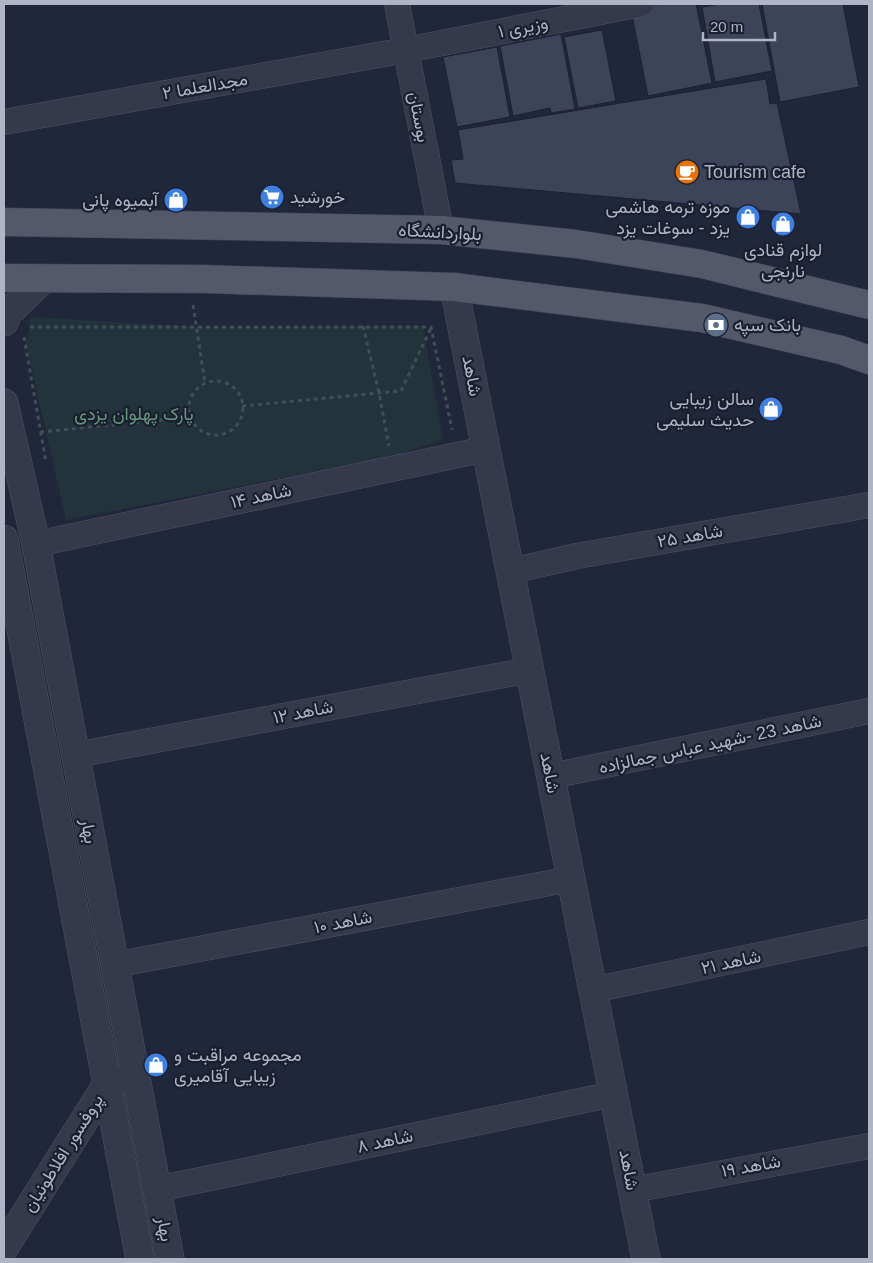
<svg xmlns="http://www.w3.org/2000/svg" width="873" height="1263" font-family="Arial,Vazirmatn,sans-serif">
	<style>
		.green { fill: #23333b }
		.building { fill: #3d445a; stroke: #1c2131 }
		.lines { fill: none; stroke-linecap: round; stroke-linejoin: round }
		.minor-casing { stroke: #505465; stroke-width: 26 }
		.tertiary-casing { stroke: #505465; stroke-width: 29 }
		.primary-casing { stroke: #3e4254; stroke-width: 29 }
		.path { stroke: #3e4f56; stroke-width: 3; stroke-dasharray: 4 4; stroke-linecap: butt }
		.minor { stroke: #35394b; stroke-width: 25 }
		.tertiary { stroke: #35394b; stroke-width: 28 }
		.primary { stroke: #53586b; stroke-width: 28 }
		.labels { text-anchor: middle; stroke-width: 4.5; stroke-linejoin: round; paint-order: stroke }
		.street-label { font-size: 18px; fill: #b0b4c7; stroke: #1a1f2f }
		.poi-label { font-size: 18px; fill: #b0b4c7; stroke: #1a1f2f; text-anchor: start }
		.park-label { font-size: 18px; fill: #67987d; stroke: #1a1f2f }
	</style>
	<rect width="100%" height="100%" fill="#21273a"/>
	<path class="green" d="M31,317L197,327L423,326L443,440L391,457L66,520L26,344Z"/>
	<g class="building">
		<path d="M660,4H696L712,83L648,96L631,10Z"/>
		<path d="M720,4H759L772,71L715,82L702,7Z"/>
		<path d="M762,4H843L859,87L780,102Z"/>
		<path d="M602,30L616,101L578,108L564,37Z"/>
		<path d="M561,34L575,109L551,113L550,108L513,116L500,46Z"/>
		<path d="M497,47L510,117L457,127L443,57Z"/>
		<path d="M766,79L770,104L777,103L801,214L455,183L451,160L463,159L458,130Z"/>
	</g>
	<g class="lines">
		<defs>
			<g id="minor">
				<path d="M397,4L441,230"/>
				<path d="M4,122L406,50L641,4"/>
				<path d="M36,544L486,449"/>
				<path d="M510,571L577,556L869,505"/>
				<path d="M75,755L530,670"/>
				<path d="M551,776L869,711"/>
				<path d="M114,965L571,879"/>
				<path d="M593,990L869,932"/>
				<path d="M157,1189L614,1094"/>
				<path d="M632,1190L869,1146"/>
			</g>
			<g id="tertiary">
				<path d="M454,287L646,1259"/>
				<path d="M4,322L8,313L43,279"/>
				<path d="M4,403L36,544L170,1259"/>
				<path d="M4,539L140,1259"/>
				<path d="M4,1248L107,1084L116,1080"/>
			</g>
			<g id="primary">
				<path d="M4,222L441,230L576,244L702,264L869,305"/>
				<path d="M4,278L205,279L454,287L702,318L841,350L869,360"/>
			</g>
		</defs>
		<use href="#minor" class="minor-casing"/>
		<use href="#tertiary" class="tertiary-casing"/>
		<use href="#primary" class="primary-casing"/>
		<g class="path">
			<path d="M193,305L205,383"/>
			<path d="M363,326L379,393L389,446"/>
			<path d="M30,327H431L452,430"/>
			<path d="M24,337L46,462"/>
			<circle cx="216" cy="408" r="27"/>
			<path d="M242,406L401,391L431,328"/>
			<path d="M40,432L191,417"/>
		</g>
		<use href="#minor" class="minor"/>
		<use href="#tertiary" class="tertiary"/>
		<use href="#primary" class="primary"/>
	</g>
	<defs>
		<symbol id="cafe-disc" viewBox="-11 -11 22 22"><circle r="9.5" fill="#e8710a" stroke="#1a1f2f"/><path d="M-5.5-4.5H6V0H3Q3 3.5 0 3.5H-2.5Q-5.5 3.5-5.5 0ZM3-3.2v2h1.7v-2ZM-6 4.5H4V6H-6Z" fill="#fff"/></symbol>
		<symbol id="supermarket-disc" viewBox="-11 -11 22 22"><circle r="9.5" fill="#3f7fe0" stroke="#1a1f2f"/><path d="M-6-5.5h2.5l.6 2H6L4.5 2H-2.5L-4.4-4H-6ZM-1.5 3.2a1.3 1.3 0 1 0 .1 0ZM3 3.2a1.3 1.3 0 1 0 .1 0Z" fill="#fff"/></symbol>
		<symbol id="shop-disc" viewBox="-11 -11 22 22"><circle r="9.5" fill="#3f7fe0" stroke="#1a1f2f"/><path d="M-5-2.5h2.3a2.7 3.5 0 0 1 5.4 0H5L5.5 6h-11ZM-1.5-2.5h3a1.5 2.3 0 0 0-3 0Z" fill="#fff"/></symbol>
		<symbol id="bank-disc" viewBox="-11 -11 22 22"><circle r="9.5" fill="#5c6f8a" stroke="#1a1f2f"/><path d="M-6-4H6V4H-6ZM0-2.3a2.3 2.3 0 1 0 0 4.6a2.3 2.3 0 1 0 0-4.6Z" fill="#fff"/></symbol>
	</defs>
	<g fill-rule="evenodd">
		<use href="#cafe-disc" x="673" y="158" width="28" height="28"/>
		<use href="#supermarket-disc" x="258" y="183" width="28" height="28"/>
		<use href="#shop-disc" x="162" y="186" width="28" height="28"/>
		<use href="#shop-disc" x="734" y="203" width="28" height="28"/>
		<use href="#shop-disc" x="769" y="210" width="28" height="28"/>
		<use href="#bank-disc" x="702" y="311" width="28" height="28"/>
		<use href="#shop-disc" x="757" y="395" width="28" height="28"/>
		<use href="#shop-disc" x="142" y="1051" width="28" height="28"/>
	</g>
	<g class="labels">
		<g class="street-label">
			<text transform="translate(523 27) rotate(-11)" y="6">وزیری ۱</text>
			<text transform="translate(205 86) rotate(-10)" y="6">مجدالعلما ۲</text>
			<text transform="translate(419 117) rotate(79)" y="6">بوستان</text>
			<text transform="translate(440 232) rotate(3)" y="6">بلواردانشگاه</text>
			<text transform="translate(472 376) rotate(79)" y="6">شاهد</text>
			<text transform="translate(261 496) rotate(-12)" y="6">شاهد ۱۴</text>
			<text transform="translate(690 536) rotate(-10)" y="6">شاهد ۲۵</text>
			<text transform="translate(303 712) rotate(-11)" y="6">شاهد ۱۲</text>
			<text transform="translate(710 744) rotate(-12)" y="6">شاهد 23 -شهید عباس جمالزاده</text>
			<text transform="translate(550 773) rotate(79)" y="6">شاهد</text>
			<text transform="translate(89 831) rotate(80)" y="6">بهار</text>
			<text transform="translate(343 922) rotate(-11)" y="6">شاهد ۱۰</text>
			<text transform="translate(731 962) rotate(-12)" y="6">شاهد ۲۱</text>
			<text transform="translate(385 1141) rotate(-12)" y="6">شاهد ۸</text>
			<text transform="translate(63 1153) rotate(-58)" y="6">پروفسور افلاطونیان</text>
			<text transform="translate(751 1166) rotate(-10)" y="6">شاهد ۱۹</text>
			<text transform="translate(629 1170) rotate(79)" y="6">شاهد</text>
			<text transform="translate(165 1229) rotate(79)" y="6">بهار</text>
		</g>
		<g class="poi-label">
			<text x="704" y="178">Tourism cafe</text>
			<text x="290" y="203">خورشید</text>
			<text x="158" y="206" text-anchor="end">آبمیوه پانی</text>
			<text x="730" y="213" text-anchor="end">موزه ترمه هاشمی<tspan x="730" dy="21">یزد - سوغات یزد</tspan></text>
			<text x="783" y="256" text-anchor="middle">لوازم قنادی<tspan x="783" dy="21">نارنجی</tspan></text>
			<text x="734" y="331">بانک سپه</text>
			<text x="754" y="405" text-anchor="end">سالن زیبایی<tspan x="754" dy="21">حدیث سلیمی</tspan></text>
			<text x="174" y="1061">مجموعه مراقبت و<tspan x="174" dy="21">زیبایی آقامیری</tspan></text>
		</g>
		<g class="park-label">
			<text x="134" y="420">پارک پهلوان یزدی</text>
		</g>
	</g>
	<rect width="873" height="1263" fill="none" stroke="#b0b4c7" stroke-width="10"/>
	<path d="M703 32v8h72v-8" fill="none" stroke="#b0b4c7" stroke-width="2.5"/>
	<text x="710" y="32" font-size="15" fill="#b0b4c7" stroke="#1a1f2f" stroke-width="4" paint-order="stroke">20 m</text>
</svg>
